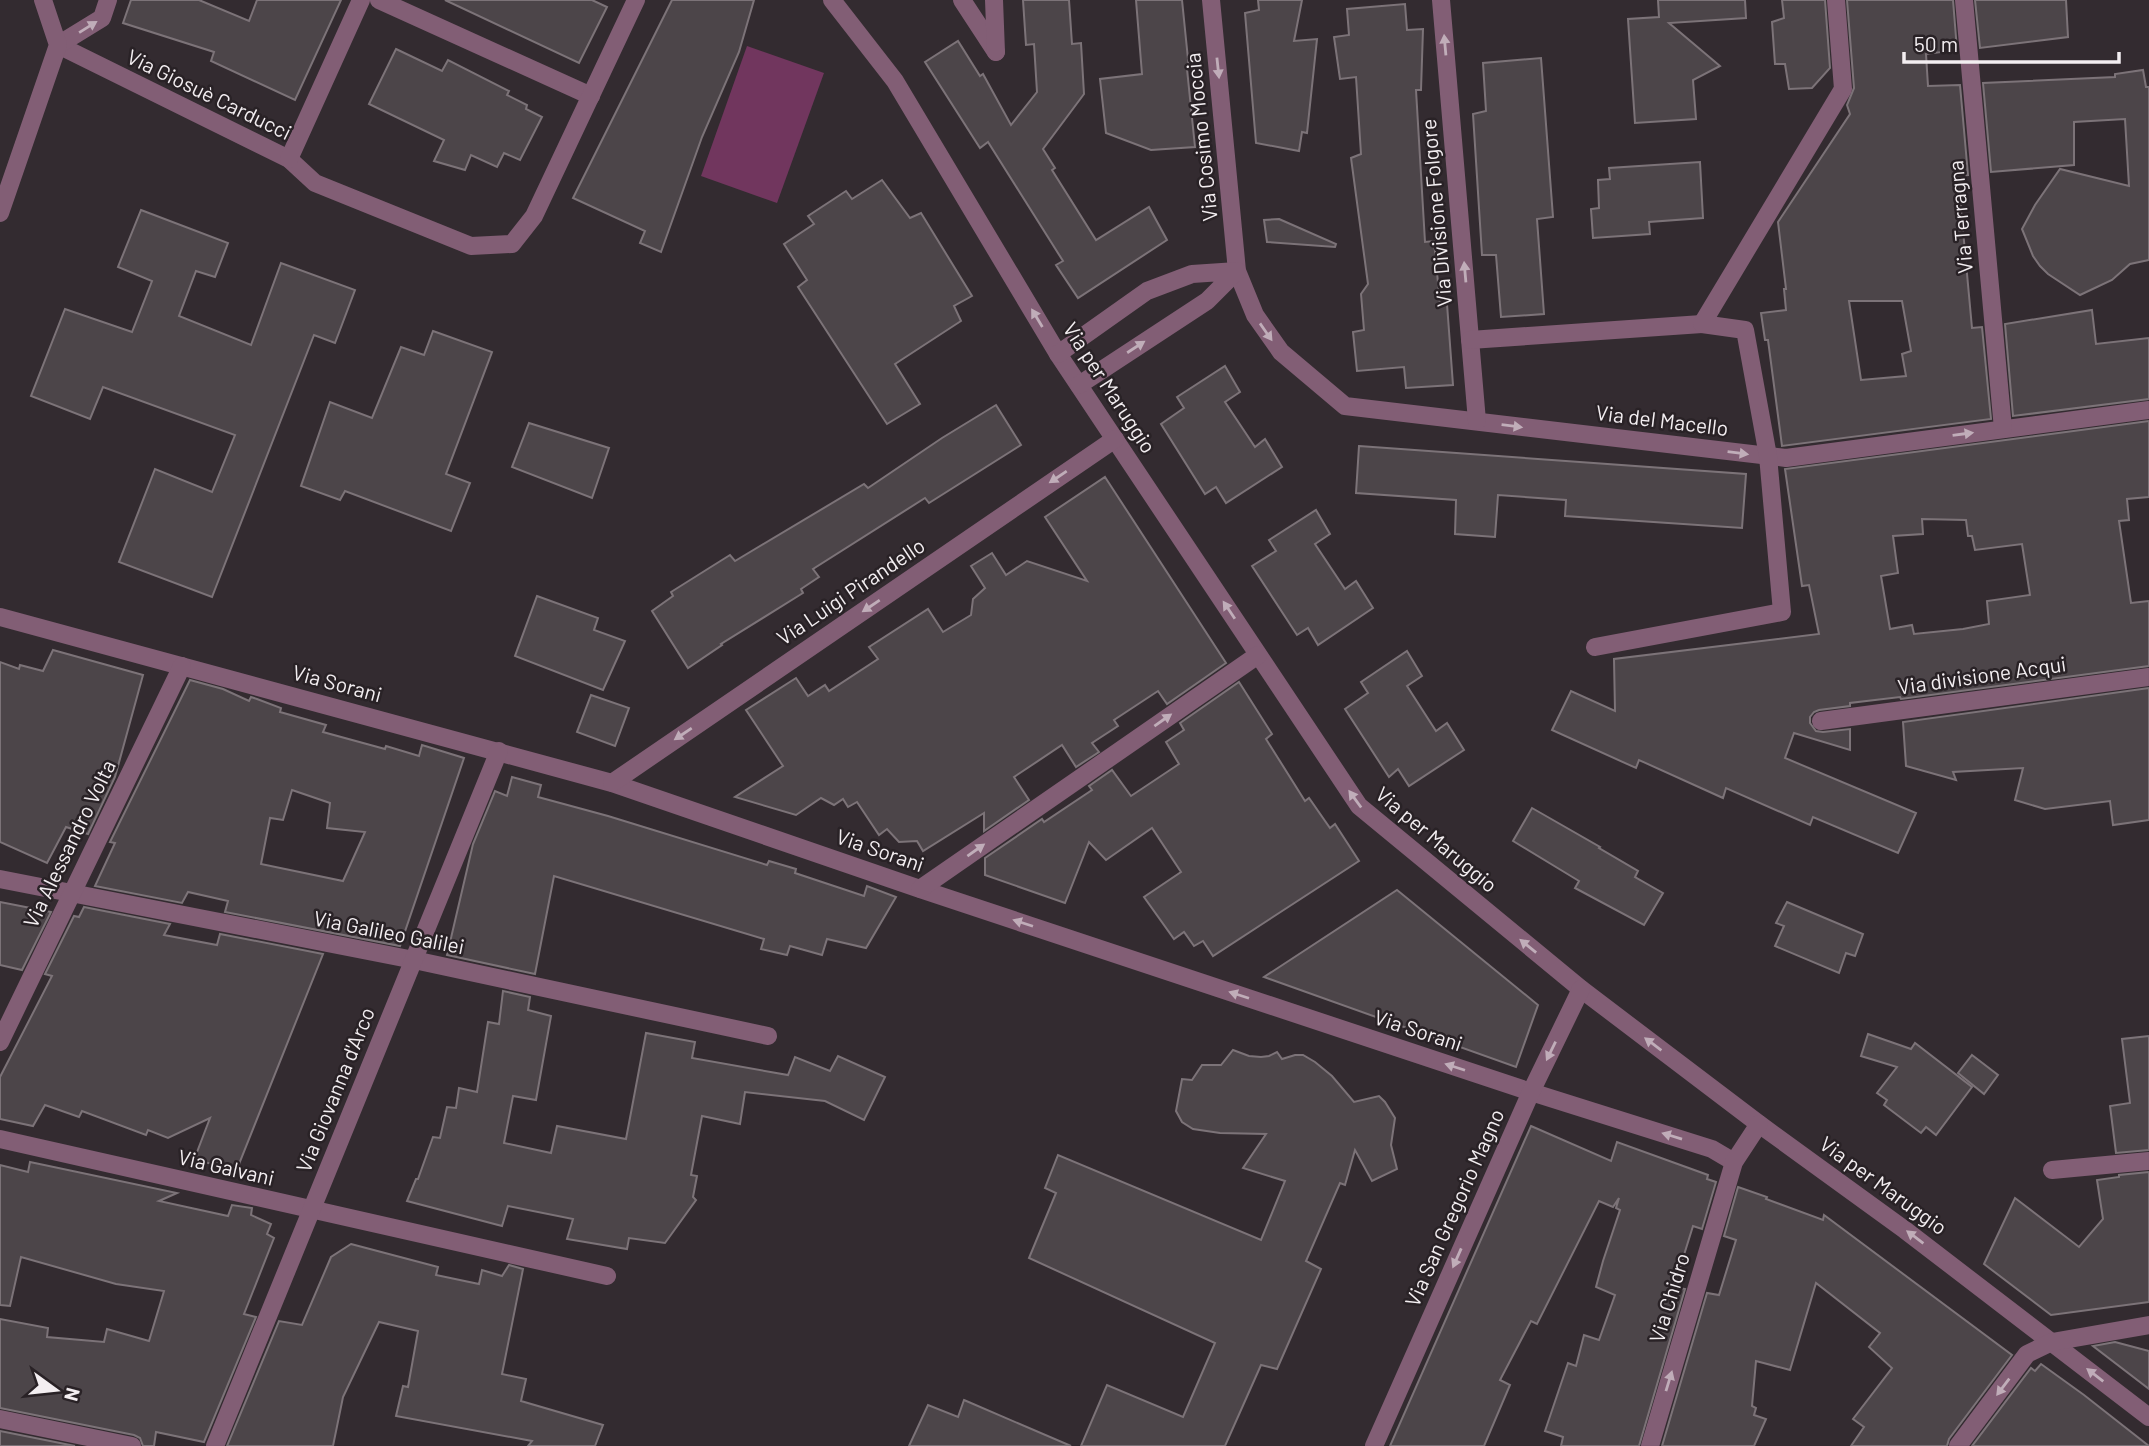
<svg xmlns="http://www.w3.org/2000/svg" width="2149" height="1446" font-family="Barlow,sans-serif">
	<style>
		.green { fill: #71365e }
		.building { fill: #4c4549; stroke: #7c7378; stroke-width: 2; fill-rule: evenodd }
		.lines { fill: none; stroke-linecap: round; stroke-linejoin: round }
		.minor { stroke: #825e75; stroke-width: 18 }
		.oneway { fill: #c0adb9 }
		.labels { text-anchor: middle; stroke-width: 5; stroke-linejoin: round; paint-order: stroke }
		.street-label { font-size: 21px; fill: #f3eef1; stroke: #292226 }
	</style>
	<rect width="100%" height="100%" fill="#332b30"/>
	<path class="green" d="M747,46L824,73L777,203L701,176Z"/>
	<g class="building">
		<path d="M131,0H199L249,21L257,0H341L295,100L211,61L214,52L123,23Z"/>
		<path d="M445,0H592L607,7L579,63Z"/>
		<path d="M672,0H754L739,52L702,137L661,252L640,243L645,231L573,198Z"/>
		<path d="M1023,0H1069L1072,44L1081,43L1084,94L1043,149L1055,168L1052,170L1096,240L1149,207L1167,240L1078,298L1056,265L1063,261L988,142L980,148L925,62L958,41L980,76L983,74L1011,125L1037,92L1034,44L1026,45Z"/>
		<path d="M1136,0H1182L1189,69H1187L1195,147L1151,150L1106,133L1100,79L1142,74Z"/>
		<path d="M1258,0H1302L1294,41L1317,39L1307,133L1302,132L1299,151L1256,143L1245,13L1259,10Z"/>
		<path d="M1658,0H1745L1746,18L1669,23L1720,66L1693,80L1696,119L1635,123L1628,19L1659,17Z"/>
		<path d="M1782,0H1825L1830,68L1812,88L1789,89L1785,64H1775L1772,22L1784,18Z"/>
		<path d="M1847,0H1953L1957,50L1926,54L1928,86L1960,85L1968,175L1958,176L1972,328L1982,327L1991,419L1782,446L1768,340H1765L1761,313L1786,310L1784,289H1786L1778,222L1850,114L1847,105L1854,88ZM1849,301H1902L1911,351L1902,354L1906,376L1861,380Z"/>
		<path d="M1975,0H2066L2068,37L1980,48Z"/>
		<path d="M1405,4L1407,30L1423,29L1421,90H1416L1425,242L1434,241L1440,304H1447L1453,385L1406,388L1404,367L1357,371L1353,332L1364,330L1361,294L1368,284L1351,158L1361,154L1356,77L1340,79L1334,37L1349,35L1347,9Z"/>
		<path d="M396,49L442,71L448,60L509,91L507,95L527,105L526,109L542,117L520,160L504,153L497,167L471,155L465,170L434,161L444,140L369,104Z"/>
		<path d="M1541,58L1553,217L1537,219L1544,314L1501,317L1496,255H1482L1473,114L1486,111L1483,63Z"/>
		<path d="M2143,70L2146,87H2149V260L2130,264L2112,280L2080,295L2048,274L2040,266L2033,256L2022,229L2035,205L2060,169L2129,186L2125,119L2074,122V165L1991,172L1983,83L2115,77V74Z"/>
		<path d="M1700,162L1703,218L1649,222L1650,234L1593,238L1591,209L1599,208L1598,180L1610,179L1609,168Z"/>
		<path d="M882,180L910,218L921,213L972,296L954,306L961,321L895,364L920,404L887,424L798,287L807,280L784,244L814,224L808,216L846,191L852,199Z"/>
		<path d="M141,210L228,243L215,277L196,271L179,316L251,345L281,263L355,290L335,343L314,335L212,597L119,562L155,469L212,492L235,435L103,387L90,419L31,396L65,309L132,332L152,281L118,267Z"/>
		<path d="M1279,219L1336,244L1335,247L1267,242L1264,220Z"/>
		<path d="M2092,310L2096,344L2149,338V399L2013,416L2005,324Z"/>
		<path d="M433,331L492,352L446,474L470,483L451,531L345,491L340,500L301,486L330,402L372,418L401,347L424,355Z"/>
		<path d="M1225,366L1240,392L1225,402L1255,447L1265,439L1282,467L1226,503L1216,487L1205,494L1161,424L1184,408L1177,397Z"/>
		<path d="M996,405L1021,445L929,503L925,498L813,569L819,577L801,589L803,593L721,644L722,645L688,668L652,611L673,596L671,592L730,555L735,561L864,484L868,488L942,438Z"/>
		<path d="M2149,421V497L2127,499L2129,520L2119,521L2131,603L2149,601V666L1901,699L1900,697L1850,703V706L1819,710L1814,712L1810,717V723L1816,731L1823,732L1850,729V750L1794,733L1785,758L1916,813L1898,853L1813,817L1810,825L1726,788L1723,798L1639,760L1636,768L1552,730L1571,691L1615,711L1614,659L1819,634L1809,585L1802,586L1785,469ZM1922,519L1966,520L1968,536H1972L1975,550L2022,544L2030,595L1987,601L1989,624L1963,629L1914,634L1912,625L1890,629L1881,576L1898,573L1893,536L1923,534Z"/>
		<path d="M529,423L609,448L592,498L512,467Z"/>
		<path d="M1359,446L1746,474L1742,528L1565,516L1566,500L1498,495L1495,537L1455,534L1456,500L1356,493Z"/>
		<path d="M1105,477L1226,663L1167,704L1158,691L1114,720L1118,726L1092,743L1099,752L1076,767L1062,745L1014,777L1029,800L984,831V813L923,851L917,841L899,842L887,829L879,835L857,802L848,807L843,799L834,805L821,798L796,815L735,797L783,766L746,710L796,678L808,696L825,685L829,691L878,659L869,647L928,609L943,632L971,615L973,599L985,588L971,566L992,553L1006,575L1027,561L1087,581L1045,517Z"/>
		<path d="M1316,510L1330,534L1315,544L1345,589L1356,581L1373,608L1318,645L1308,628L1297,635L1252,566L1276,551L1269,540Z"/>
		<path d="M537,596L598,618L594,630L625,641L603,690L515,656Z"/>
		<path d="M53,650L143,675L115,777L88,834L66,827L47,863L0,842V662L19,669L20,665L43,671Z"/>
		<path d="M1407,651L1422,676L1407,686L1436,731L1447,723L1464,750L1409,786L1398,769L1389,777L1345,709L1368,693L1361,682Z"/>
		<path d="M190,680L223,689L249,701L251,697L257,699L281,708L280,712L326,725L323,732L385,749L386,746L419,756L422,745L464,758L400,946L225,912L228,901L188,892L182,903L95,886L115,843L110,842ZM292,790L330,803L327,828L365,832L343,881L261,864L270,818L283,820Z"/>
		<path d="M1239,682L1272,734L1266,739L1305,801L1309,798L1330,828L1335,824L1359,861L1213,956L1203,941L1194,946L1184,932L1174,939L1144,897L1181,872L1152,828L1106,860L1089,842L1065,903L985,875V858L1042,819L1044,822L1092,790L1089,786L1112,770L1131,796L1179,764L1166,742L1184,730L1180,723Z"/>
		<path d="M2149,688V820L2113,825L2110,801L2045,809L2015,800L2023,768L1953,772L1956,780L1906,766L1903,722Z"/>
		<path d="M591,695L629,708L615,746L577,732Z"/>
		<path d="M512,777L541,785L538,797L608,816L767,865L769,861L796,869L795,873L864,896L867,886L896,897L866,948L827,939L822,955L790,946L787,955L761,949L764,939L554,876L535,974L447,955L473,844L495,791L507,796Z"/>
		<path d="M1532,808L1600,847L1599,848L1638,871L1635,877L1663,893L1644,925L1575,888L1579,881L1513,841Z"/>
		<path d="M1397,890L1538,1005L1516,1067L1264,977Z"/>
		<path d="M0,902L51,912L22,970L0,965Z"/>
		<path d="M1787,902L1863,934L1855,956L1846,953L1839,973L1775,946L1784,926L1776,923Z"/>
		<path d="M84,907L170,924L164,935L217,945L220,934L323,954L237,1169L194,1160L210,1118L168,1138L148,1130L146,1135L82,1111L79,1117L45,1105L33,1126L0,1119V1077L52,976L45,974L74,916L79,917Z"/>
		<path d="M503,991L530,997L528,1010L551,1016L536,1100L513,1096L504,1143L551,1153L557,1126L626,1139L646,1033L695,1042L692,1058L788,1075L795,1057L830,1071L838,1056L885,1077L864,1120L825,1101L745,1092L740,1124L702,1116L691,1175L697,1176L693,1197L696,1200L665,1243L629,1238L627,1249L567,1239L573,1219L508,1206L502,1226L407,1201L416,1179H418L433,1137L440,1138L447,1107L456,1108L459,1088L477,1092L488,1022L499,1024Z"/>
		<path d="M1868,1034L1911,1049L1915,1043L1972,1087L1936,1135L1926,1127L1921,1133L1884,1105L1887,1100L1877,1093L1897,1067L1861,1056Z"/>
		<path d="M2149,1036V1150L2116,1153L2110,1106L2130,1103L2122,1039Z"/>
		<path d="M1233,1050L1249,1056L1261,1057L1269,1056L1277,1052L1282,1059L1295,1055H1303L1315,1062L1332,1076L1354,1102L1379,1096L1385,1102L1395,1118L1391,1145L1397,1169L1372,1181L1355,1150L1345,1185L1340,1183L1306,1261L1321,1269L1277,1369L1261,1365L1225,1446H1081L1107,1385L1183,1417L1215,1343L1029,1258L1056,1193L1045,1188L1058,1155L1261,1240L1285,1181L1243,1168L1266,1134L1220,1133L1193,1129L1182,1122L1176,1111L1182,1079L1192,1080L1202,1065H1221Z"/>
		<path d="M1972,1055L1998,1075L1984,1094L1958,1073Z"/>
		<path d="M1531,1126L1611,1161L1617,1142L1708,1175L1707,1179L1716,1182L1702,1229L1693,1226L1674,1287L1685,1289L1639,1446H1561L1563,1437L1545,1431L1568,1363L1576,1366L1584,1335L1599,1340L1615,1295L1596,1287L1603,1261L1620,1210L1616,1208L1619,1198L1613,1207L1599,1201L1537,1324L1531,1321L1500,1380L1510,1385L1484,1446H1390Z"/>
		<path d="M30,1162L177,1193L159,1201L228,1216L232,1205L252,1208L251,1215L271,1224L267,1234L274,1238L244,1314L256,1317L204,1442L156,1432L154,1446H143L140,1438L134,1435L0,1408V1319L48,1328L47,1337L104,1342L107,1329L149,1341L164,1291L116,1284L21,1257L10,1306L0,1305V1165L28,1172Z"/>
		<path d="M2149,1172V1302L2051,1315L1984,1264L2015,1198L2079,1247L2103,1219L2097,1180L2119,1177V1175Z"/>
		<path d="M1738,1187L1767,1197L1766,1199L1823,1220L1824,1215L2012,1355L1949,1439L1947,1446H1851L1864,1427L1853,1419L1892,1368L1869,1347L1880,1333L1816,1283L1790,1370L1756,1361L1752,1406L1756,1408L1754,1415L1766,1419L1754,1446H1662L1707,1293L1719,1295L1736,1240L1724,1236Z"/>
		<path d="M351,1244L438,1267L436,1275L479,1284L482,1270L502,1276L509,1265L523,1269L502,1374L526,1379L521,1401L603,1425L595,1446H528L532,1441L396,1416L403,1386L408,1387L418,1331L379,1322L343,1397L333,1446H227L279,1321L302,1325L331,1257Z"/>
		<path d="M2115,1342L2149,1351V1389L2093,1346Z"/>
		<path d="M2041,1364L2084,1395L2149,1446H1972L2031,1368L2035,1371Z"/>
		<path d="M964,1400L1071,1446H909L928,1405L958,1417Z"/>
		<path d="M0,1431L75,1446H0Z"/>
	</g>
	<g class="lines">
		<g class="minor">
			<path d="M379,0L591,96"/>
			<path d="M832,0L895,81L1058,354L1359,806L1581,989L1759,1124L1905,1230L2149,1417"/>
			<path d="M962,0L996,52"/>
			<path d="M994,0L996,52"/>
			<path d="M1211,0L1237,271L1255,315L1281,352L1345,406L1786,458L2149,410"/>
			<path d="M1441,0L1477,421"/>
			<path d="M1964,0L2003,429"/>
			<path d="M58,45L289,159L315,183L471,246L512,244L534,216L636,0"/>
			<path d="M58,45L102,18L108,0"/>
			<path d="M289,159L361,0"/>
			<path d="M0,213L58,45L43,0"/>
			<path d="M1470,340L1702,324"/>
			<path d="M1058,354L1147,291L1192,274L1237,271L1207,301L1079,385"/>
			<path d="M0,617L612,783L920,889L1531,1092L1712,1149L1734,1162"/>
			<path d="M1595,647L1782,612L1768,456L1745,330L1702,324L1843,89L1836,0"/>
			<path d="M1821,721L2149,677"/>
			<path d="M612,783L1115,439"/>
			<path d="M0,879L414,960L768,1036"/>
			<path d="M920,889L1258,655"/>
			<path d="M0,1042L182,666"/>
			<path d="M0,1139L607,1276"/>
			<path d="M2052,1170L2149,1161"/>
			<path d="M0,1419L132,1446"/>
			<path d="M215,1446L499,751"/>
			<path d="M1374,1446L1531,1092L1581,989"/>
			<path d="M1650,1446L1734,1162L1759,1124"/>
			<path d="M1958,1446L2027,1354L2052,1342L2149,1325"/>
		</g>
	</g>
	<defs><path id="oneway-solid" d="M-6-.8H1V-3.2L6.5 0L1 3.2V.8H-6Z" transform="scale(1.75)"/></defs>
	<g class="oneway">
		<use href="#oneway-solid" transform="translate(88 27) rotate(-32)"/>
		<use href="#oneway-solid" transform="translate(1445 45) rotate(-95)"/>
		<use href="#oneway-solid" transform="translate(1218 68) rotate(84)"/>
		<use href="#oneway-solid" transform="translate(1465 272) rotate(-95)"/>
		<use href="#oneway-solid" transform="translate(1037 318) rotate(-121)"/>
		<use href="#oneway-solid" transform="translate(1266 332) rotate(55)"/>
		<use href="#oneway-solid" transform="translate(1136 347) rotate(-33)"/>
		<use href="#oneway-solid" transform="translate(1512 426) rotate(7)"/>
		<use href="#oneway-solid" transform="translate(1963 434) rotate(-8)"/>
		<use href="#oneway-solid" transform="translate(1738 453) rotate(7)"/>
		<use href="#oneway-solid" transform="translate(1058 477) rotate(146)"/>
		<use href="#oneway-solid" transform="translate(871 606) rotate(146)"/>
		<use href="#oneway-solid" transform="translate(1229 610) rotate(-124)"/>
		<use href="#oneway-solid" transform="translate(1163 720) rotate(-35)"/>
		<use href="#oneway-solid" transform="translate(683 734) rotate(146)"/>
		<use href="#oneway-solid" transform="translate(1355 799) rotate(-126)"/>
		<use href="#oneway-solid" transform="translate(976 850) rotate(-35)"/>
		<use href="#oneway-solid" transform="translate(1023 923) rotate(-162)"/>
		<use href="#oneway-solid" transform="translate(1528 946) rotate(-141)"/>
		<use href="#oneway-solid" transform="translate(1239 995) rotate(-162)"/>
		<use href="#oneway-solid" transform="translate(1653 1044) rotate(-143)"/>
		<use href="#oneway-solid" transform="translate(1551 1051) rotate(116)"/>
		<use href="#oneway-solid" transform="translate(1455 1067) rotate(-162)"/>
		<use href="#oneway-solid" transform="translate(1672 1136) rotate(-163)"/>
		<use href="#oneway-solid" transform="translate(1915 1237) rotate(-143)"/>
		<use href="#oneway-solid" transform="translate(1457 1258) rotate(114)"/>
		<use href="#oneway-solid" transform="translate(2095 1375) rotate(-142)"/>
		<use href="#oneway-solid" transform="translate(1669 1381) rotate(-73)"/>
		<use href="#oneway-solid" transform="translate(2003 1387) rotate(127)"/>
	</g>
	<g class="labels">
		<g class="street-label">
			<text transform="translate(209 95) rotate(26)" y="7">Via Giosuè Carducci</text>
			<text transform="translate(1202 137) rotate(-96)" y="7">Via Cosimo Moccia</text>
			<text transform="translate(1437 213) rotate(-95)" y="7">Via Divisione Folgore</text>
			<text transform="translate(1961 217) rotate(-95)" y="7">Via Terragna</text>
			<text transform="translate(1109 388) rotate(57)" y="7">Via per Maruggio</text>
			<text transform="translate(1662 421) rotate(7)" y="7">Via del Macello</text>
			<text transform="translate(851 592) rotate(-34)" y="7">Via Luigi Pirandello</text>
			<text transform="translate(1982 676) rotate(-8)" y="7">Via divisione Acqui</text>
			<text transform="translate(337 684) rotate(15)" y="7">Via Sorani</text>
			<text transform="translate(1436 840) rotate(40)" y="7">Via per Maruggio</text>
			<text transform="translate(70 844) rotate(-64)" y="7">Via Alessandro Volta</text>
			<text transform="translate(880 851) rotate(19)" y="7">Via Sorani</text>
			<text transform="translate(389 933) rotate(11)" y="7">Via Galileo Galilei</text>
			<text transform="translate(1418 1031) rotate(18)" y="7">Via Sorani</text>
			<text transform="translate(336 1090) rotate(-68)" y="7">Via Giovanna d'Arco</text>
			<text transform="translate(226 1168) rotate(13)" y="7">Via Galvani</text>
			<text transform="translate(1883 1186) rotate(36)" y="7">Via per Maruggio</text>
			<text transform="translate(1455 1208) rotate(-66)" y="7">Via San Gregorio Magno</text>
			<text transform="translate(1670 1298) rotate(-73)" y="7">Via Chidro</text>
		</g>
	</g>
	<g transform="translate(56 1390) rotate(105)" stroke="#292226" stroke-width="5" paint-order="stroke">
	<path d="M0-5L12 26L0 18L-12 26Z" fill="#f3eef1"/>
	<text y="-10" font-size="19" font-weight="bold" text-anchor="middle" fill="#f3eef1">N</text>
	</g>
	<path d="M1904 52v10h215v-10" fill="none" stroke="#f3eef1" stroke-width="3.5"/>
	<text x="1914" y="52" font-size="21" fill="#f3eef1" stroke="#292226" stroke-width="5" paint-order="stroke">50 m</text>
</svg>
